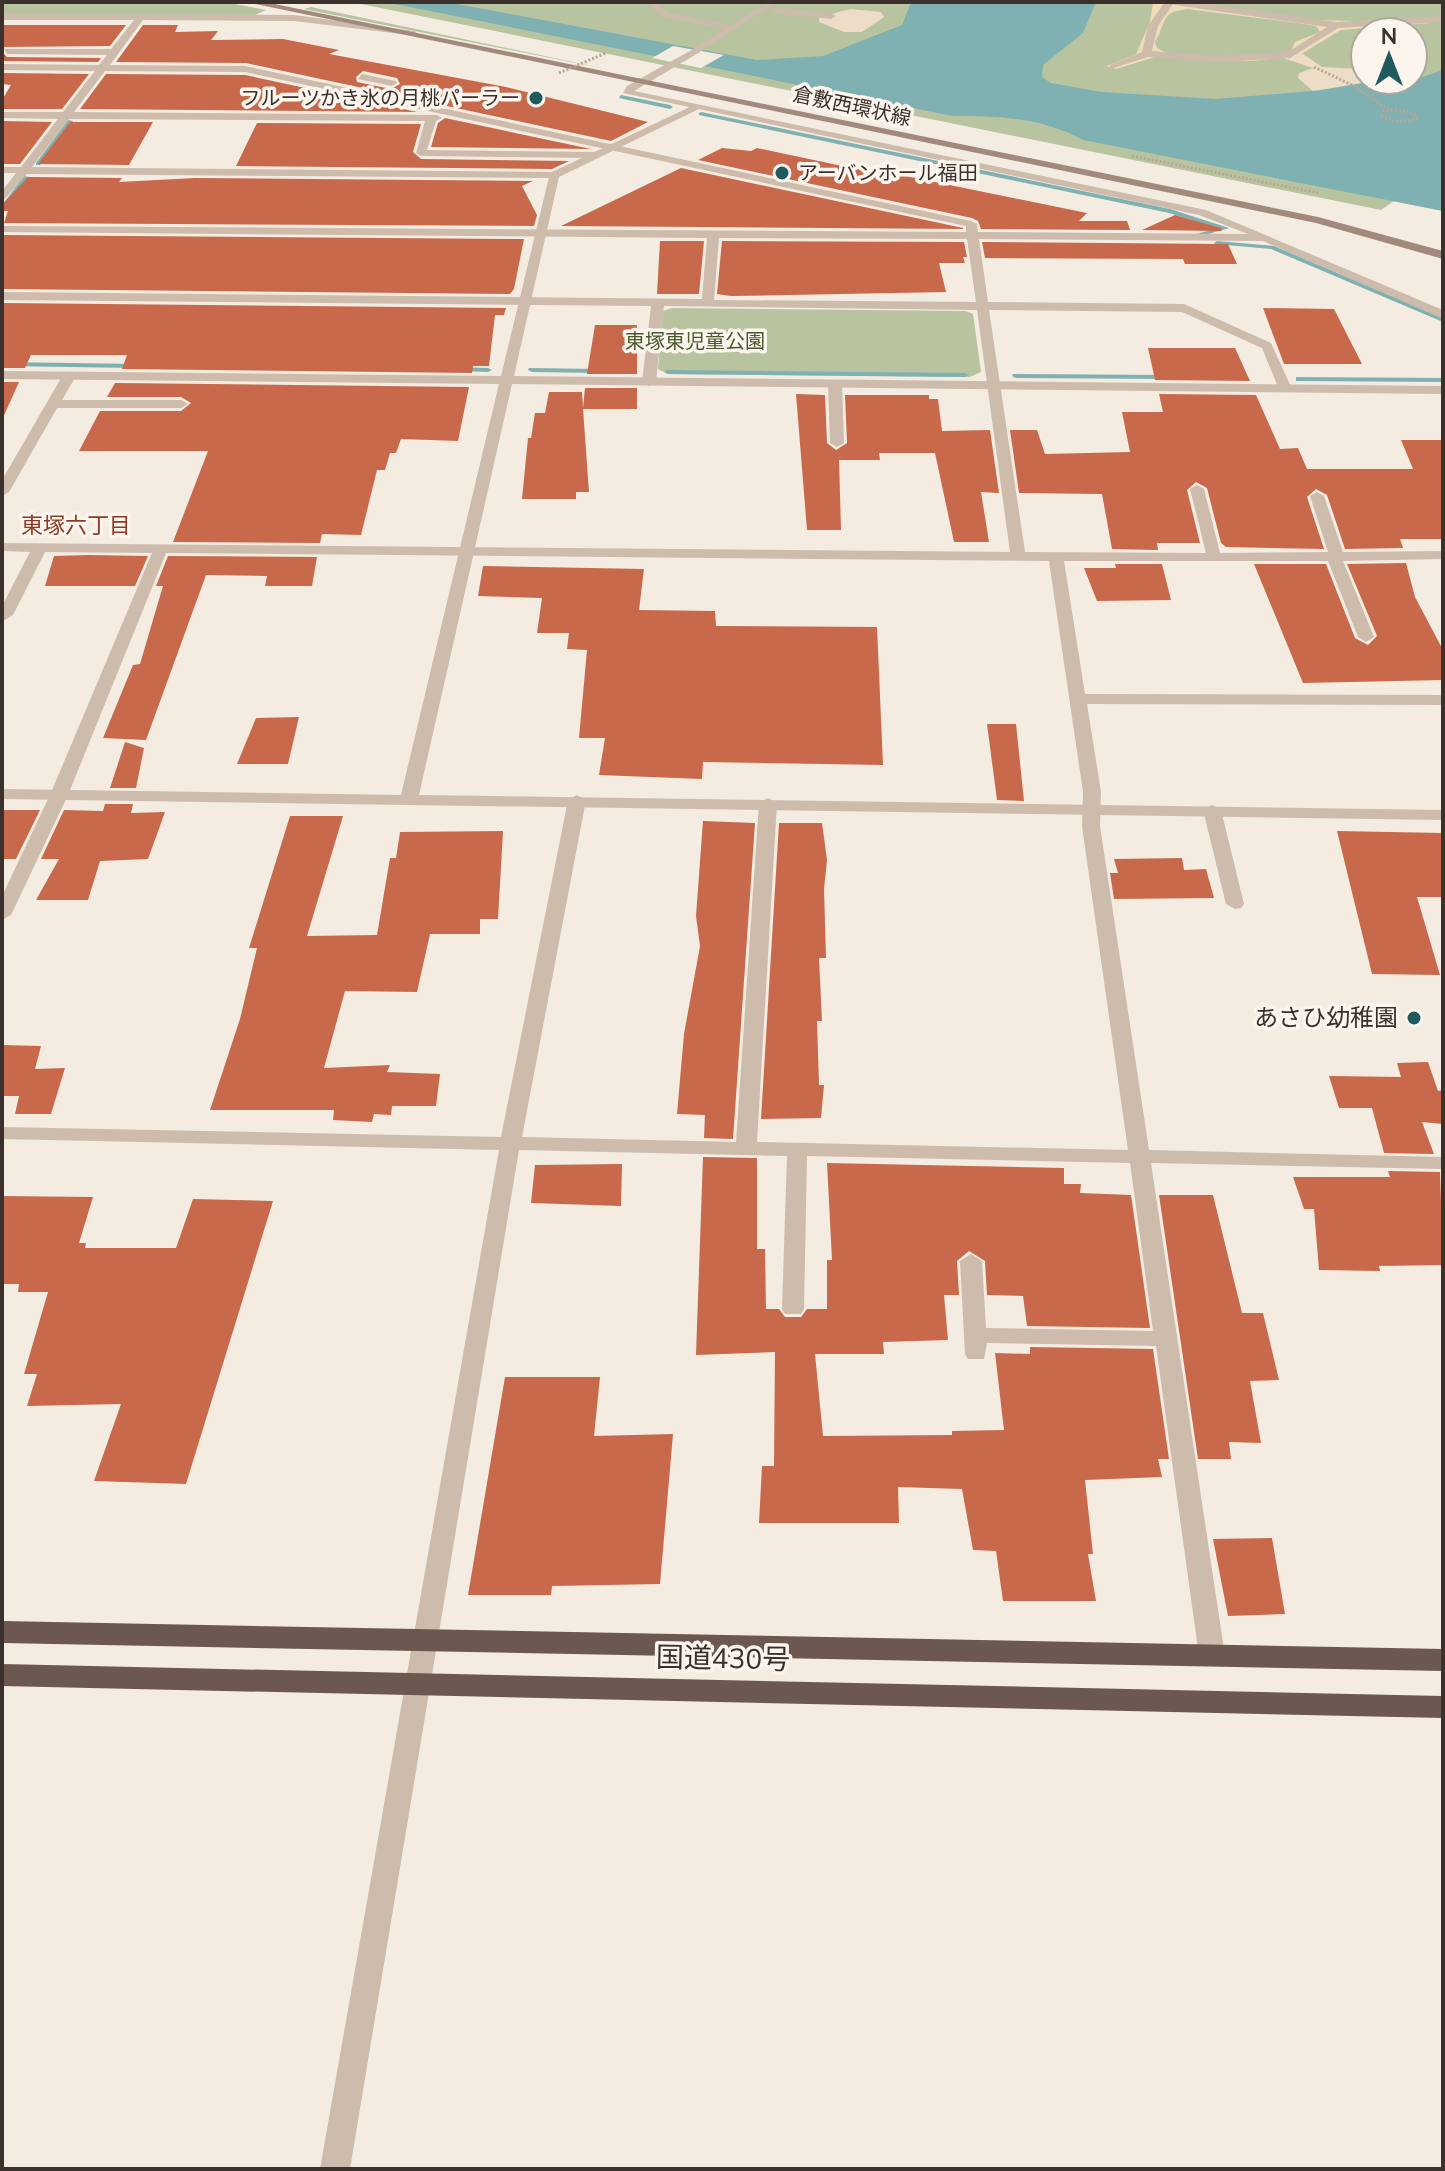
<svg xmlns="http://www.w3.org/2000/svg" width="1445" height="2171" font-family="'Nunito Sans','Noto Sans JP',sans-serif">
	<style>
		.green { fill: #b8c4a0; fill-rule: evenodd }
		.sand { fill: #efdcb8; fill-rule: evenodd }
		.plaza { fill: #ecdcc8 }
		.water { fill: #7fb0b2 }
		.pier { fill: #f4ebe1 }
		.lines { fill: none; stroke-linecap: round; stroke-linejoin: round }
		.stream { fill: #7fb0b2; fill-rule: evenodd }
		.building { fill: #c8694b; fill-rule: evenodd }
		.path { stroke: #b9a596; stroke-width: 3; stroke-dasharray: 2 2; stroke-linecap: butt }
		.service { fill: #cdbbac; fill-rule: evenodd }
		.pedestrian { fill: #cdbbac; fill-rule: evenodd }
		.minor { fill: #cdbbac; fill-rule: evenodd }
		.tertiary { fill: #cdbbac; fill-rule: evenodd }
		.secondary { fill: #a18a7d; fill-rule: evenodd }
		.trunk { fill: #6c584f; fill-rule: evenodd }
		.path-bridge { stroke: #b9a596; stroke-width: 3; stroke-dasharray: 2 2; stroke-linecap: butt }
		.poi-dot { fill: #1f5a5e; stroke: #fbf5ee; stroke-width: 3 }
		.labels { text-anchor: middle; stroke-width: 7; stroke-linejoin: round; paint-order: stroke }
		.far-poi-label { font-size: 20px; fill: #3b302b; stroke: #fbf5ee; text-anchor: end }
		.far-street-label { font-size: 20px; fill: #3b302b; stroke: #fbf5ee }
		.far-park-label { font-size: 20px; fill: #4a5a2e; stroke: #fbf5ee }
		.far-neighbourhood-label { font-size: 22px; fill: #8c3b22; stroke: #fbf5ee }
		.poi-label { font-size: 24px; fill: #3b302b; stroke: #fbf5ee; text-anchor: end }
		.near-street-label { font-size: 28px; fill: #3b302b; stroke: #fbf5ee }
	</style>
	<rect width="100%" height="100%" fill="#f4ebe1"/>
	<g class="green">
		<path d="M2,2H224L266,10L255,15H2Z"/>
		<path d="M351,2H1443V211L1394,201L1381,210ZM1365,32H1413V80H1365Z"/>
		<path d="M311,7L616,71L304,9Z"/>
		<path d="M672,308L966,311L973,314L981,372L970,377L667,374L658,369L663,311Z"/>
	</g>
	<path class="sand" d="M1153,2H1194L1316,20L1429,23L1341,30L1298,56L1252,61L1155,57L1116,69L1107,66L1136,54L1150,22ZM1187,9L1298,23L1316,26L1320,32L1295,42L1291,51C1259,58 1185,65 1157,48L1155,42C1167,22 1160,12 1187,9Z"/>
	<g class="plaza">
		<path d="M851,9L881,12L884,17L862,32H844L819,22V17Z"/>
		<path d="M1303,54L1322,67L1360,69L1365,70V80H1380L1313,91L1298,78L1299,73L1313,68L1283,58Z"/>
	</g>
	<path class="water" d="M385,2H446L757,60L823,56L902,25L911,2H1096L1083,33L1043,65L1042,77L1051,83L1101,92L1216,99L1323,90L1380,80H1413L1443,70V211L1083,140C1042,117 998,116 953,116Z"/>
	<path class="pier" d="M673,46L724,55L701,68L652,58Z"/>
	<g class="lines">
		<g class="stream">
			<path d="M621,95L670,105L673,107L670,109L619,98Z"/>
			<path d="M701,112L1170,209L1229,228L1198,237L1196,236V234L1219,228L1169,213L699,115V113Z"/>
			<path d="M68,120L73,121L40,165H36V163Z"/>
			<path d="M24,176L29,177L4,210L2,211V205Z"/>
			<path d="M1217,241L1274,246L1443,318V322L1271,249L1215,244L1214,243Z"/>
			<path d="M2,362L137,364L141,366L137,368L2,366Z"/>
			<path d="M456,367L488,368L492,370L488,372L459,371H456Z"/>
			<path d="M529,368L599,369L603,371L599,373L532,372L528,370Z"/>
			<path d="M666,370L965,373L969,375L965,377L669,374L665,372Z"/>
			<path d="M1013,374L1167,375L1171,377L1167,379L1016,378L1012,376Z"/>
			<path d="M1296,377L1443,378V382L1299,381H1296Z"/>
		</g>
	</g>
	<g class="building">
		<path d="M2,25H126L110,46L2,47Z"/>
		<path d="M143,25H178L175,32L218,31L211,40L283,39L339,50L329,54L506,87L648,122L611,141L246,63L116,62ZM363,71L397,78L400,84L391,89L357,82L356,77Z"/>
		<path d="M2,52L7,57L101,58L98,62L2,61Z"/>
		<path d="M2,73L89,74L62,109H2V100L11,85L2,84Z"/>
		<path d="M106,74L245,75L417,112L80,109Z"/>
		<path d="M445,118L591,149L431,147L438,123Z"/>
		<path d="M2,121L52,122L20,164H2Z"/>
		<path d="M70,122H153L129,165L38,164Z"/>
		<path d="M257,123L421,124L413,152L421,159L569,161L552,169L236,166Z"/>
		<path d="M722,148L751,151L757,148L842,166L847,164L1087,213L1079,221H1127L1130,230L981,229L978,221L972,218L698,160Z"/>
		<path d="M681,168L963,228V229L561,226Z"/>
		<path d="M28,177L122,178L119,182L195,178L533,181L522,186L537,215L534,226L4,223L8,211H2V205Z"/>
		<path d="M1175,215L1221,228L1222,231L1142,230Z"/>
		<path d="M2,235L524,239L514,289L510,294L2,289Z"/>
		<path d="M660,241H704L699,294H657Z"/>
		<path d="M722,241L964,242L967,257H963L965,263H939L946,292L731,296L717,294Z"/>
		<path d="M982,242L1228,244L1237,264H1185L1183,259L985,258Z"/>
		<path d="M2,303L506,308L504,315H495L489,366H473L472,373L122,369L127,355H31L25,368H2Z"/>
		<path d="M1263,308L1334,309L1362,364H1284Z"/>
		<path d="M595,325H637V374H587Z"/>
		<path d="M1148,348H1235L1250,381L1155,380Z"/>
		<path d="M2,382H19L2,420Z"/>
		<path d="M115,383L469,387L458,441L401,439L396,453H390L385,470H377L361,535L322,534L320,543L173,542L208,451H79L100,411H181L191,403L181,397H107Z"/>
		<path d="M585,388H637V409H583L589,492H576V499H522L528,438H531L535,413H545L549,392H582L583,408Z"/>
		<path d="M796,394L825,395L827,443L836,450L847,443L845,395H929V399H938L942,431L990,430L999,493L981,492L989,542H954L935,453H879L880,460H839L841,530H807Z"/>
		<path d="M1159,394L1256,395L1280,449L1298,448L1307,469H1413L1401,440H1443V539H1400L1403,548L1345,549L1327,495L1316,489L1307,497L1324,549L1226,547L1221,543L1207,488L1196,482L1187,490L1200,543H1157L1158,550L1112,549L1102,494L1019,493L1010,430H1037L1045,454L1130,452L1122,412H1163Z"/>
		<path d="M54,556L88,555L148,556L135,586H45Z"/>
		<path d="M168,556L317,557L312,586H265L267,576L206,575L146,740L103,738L133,665L140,664L163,586H156Z"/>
		<path d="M1406,563L1415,597L1443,650V680L1303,683L1254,564H1326L1355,638L1368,645L1377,636L1347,564Z"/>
		<path d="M1115,564H1162L1171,600L1097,601L1084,568H1116Z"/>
		<path d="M483,566L644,569L639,610L715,611L716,626L877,627L883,765L703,762L702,779L599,775L605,738H579L587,650L567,649L569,633H537L542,598L478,596Z"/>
		<path d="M299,717L288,764H237L256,718Z"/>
		<path d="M987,724H1016L1024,801L997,800Z"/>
		<path d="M125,742L144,748L136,788H110Z"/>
		<path d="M105,804H133L131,813L165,812L148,859L100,861L88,900H36L59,859H41L64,810L103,811Z"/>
		<path d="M2,810H40L16,859H2Z"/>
		<path d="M290,816H343L307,936L377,935L390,858H396L400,832L503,831L498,919H480V934H430L417,992L345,991L324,1068L390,1065L387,1072L440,1074L436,1106H392L391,1115L374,1114L372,1122L333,1120L334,1110H210L240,1019L257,948H249Z"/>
		<path d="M703,821L755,823L733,1139L704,1138L705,1115L677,1114L684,1034L700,946L696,916Z"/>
		<path d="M779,823H822L827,860L824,889L826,958H819L822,1021H817L819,1085H824L821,1118L761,1119Z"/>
		<path d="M1337,831L1443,833V897H1417L1440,975L1372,974Z"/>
		<path d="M1182,858L1184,870L1206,869L1214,898L1114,899L1110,873H1118L1114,859Z"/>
		<path d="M2,1045L41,1046L35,1069L65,1068L51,1114H15L19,1096H2Z"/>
		<path d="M1428,1062L1438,1091L1443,1090V1124L1422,1122L1434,1154L1384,1153L1372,1108H1339L1329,1076L1401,1077L1397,1063Z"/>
		<path d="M703,1157L757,1158V1249H765L766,1309H779L785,1317H801L807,1309H827V1260H832L827,1163L1064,1168V1184H1081L1080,1193L1131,1195L1150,1328L1027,1326L1023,1296L987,1295L985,1261L969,1251L957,1261L959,1295H944L948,1340L883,1342L884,1354H815L823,1436L952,1435V1431L1004,1430L995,1353L1030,1354V1347L1153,1349L1169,1459H1158L1162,1477L1085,1480L1093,1554H1088L1096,1601H1003L996,1551L973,1550L962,1489L898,1487L899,1523H759L762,1466H774L775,1352L696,1355Z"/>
		<path d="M622,1164L621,1206L531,1203L535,1165Z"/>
		<path d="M1388,1171L1440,1172L1443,1265L1379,1266L1380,1271L1319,1270L1314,1209H1304L1293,1177H1390Z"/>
		<path d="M1159,1195H1213L1242,1313H1263L1279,1380L1250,1381L1261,1443L1229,1442L1231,1459H1198Z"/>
		<path d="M2,1196L93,1197L79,1243H86L85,1248H176L193,1199L273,1201L186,1484L94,1481L121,1404L27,1406L37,1374H24L48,1292H18L19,1284H2Z"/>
		<path d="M505,1377H600L594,1436L673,1434L660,1584L552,1586L551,1595H468Z"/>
		<path d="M1272,1538L1285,1614L1228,1616L1213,1539Z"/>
	</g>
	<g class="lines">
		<g class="path">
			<path d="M1314,67L1354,86L1389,110"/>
			<path d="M1395,110L1414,113L1419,119L1399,122L1380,116L1384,111Z"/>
			<path d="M1132,156L1319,193"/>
		</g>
		<path class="service" d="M647,2H656L669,13L731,25L768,2H778L697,53L694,48L725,29L663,17Z"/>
		<g class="pedestrian">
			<path d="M1165,2H1195L1336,22L1443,16V22L1338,28L1290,58L1217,62L1148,57L1110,69V65L1142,52L1148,26ZM1173,4L1175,5L1327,27L1288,52L1217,56L1152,51L1158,26Z"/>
			<path d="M775,8L831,13L836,16L831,19L772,13Z"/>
		</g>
		<g class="minor">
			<path d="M2,14L294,15L415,31L418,36L294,21L143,20L110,65L245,66L971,221L977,224L978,232L1248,234L1199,215L623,93L627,86L697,47L700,52L634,91L1206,210L1443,310V318L1439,317L1263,241L979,239L988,302L1184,304L1271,343L1292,389L1280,392L1262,348L1182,312L989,310L1025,552L1206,553L1190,489L1197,485L1204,489L1220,553L1328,552L1310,496L1317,492L1324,496L1343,552L1443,551V559L1343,561L1374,637L1366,642L1358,637L1328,561H1064L1085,694L1443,695V705L1087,704L1101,792L1100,826L1149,1150L1443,1157V1169L1151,1163L1225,1656L1221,1663L1212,1666L1203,1663L1199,1656L1156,1346L987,1343L984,1359H968L965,1354L960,1261L971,1254L982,1261L986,1328L1153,1331L1130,1163L807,1156L804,1309L801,1314H785L782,1309L787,1156L519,1150L350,2169H320L499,1150L2,1139V1127L501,1137L568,800L577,795L586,800L522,1137L736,1142L759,803L768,798L777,803L757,1142L1128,1150L1082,826L1083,792L1049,561L166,553L68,795L11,915L2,920V896L50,795L152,553L45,552L13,615L5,620L2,619V606L30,552L2,551V543L1010,552L977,310L664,306L656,382L649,386L642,382L651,306L2,300V292L702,299L707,238L2,232V226L966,232V226L245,72L105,71L74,112L437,115L442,118L436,121L427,150L596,152L601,155L596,158L421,156L416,153L425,121L69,119L32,167L554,172L560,175L554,178L27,174L2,202V191L16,173H2V167H21L58,119L2,118V112H63L95,71L2,70V64L99,65L107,55L7,54L4,49H111L134,20H2ZM719,238L967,239L976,302L714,300Z"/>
			<path d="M362,74L396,81L397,83L392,86L358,79Z"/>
			<path d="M64,373L76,376L62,400H181L188,404L181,408H57L9,492L2,496V480Z"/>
			<path d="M835,380L842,384L844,443L837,447L830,443L828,384Z"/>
			<path d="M1212,805L1221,810L1244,904L1241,908L1235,909L1226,904L1203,810Z"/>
		</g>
		<path class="tertiary" d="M692,106L701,108L559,177L514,376L1443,386V394L512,384L419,795L1443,810V820L2,799V789L401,795L499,384L2,379V371L501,376L550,173Z"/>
		<path class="secondary" d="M246,2H265L1318,217L1443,251V259L1316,223Z"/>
		<g class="trunk">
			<path d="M2,1621L1443,1649V1671L2,1643Z"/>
			<path d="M2,1664L1443,1696V1718L2,1686Z"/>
		</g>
		<path class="path-bridge" d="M559,73L606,53"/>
	</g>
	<g class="poi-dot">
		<circle cx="536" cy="98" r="8"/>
		<circle cx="782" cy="173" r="8"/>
		<circle cx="1414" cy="1018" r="8"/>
	</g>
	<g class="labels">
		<g class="far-poi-label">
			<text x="520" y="105">フルーツかき氷の月桃パーラー</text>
			<text x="798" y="180" text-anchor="start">アーバンホール福田</text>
		</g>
		<g class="far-street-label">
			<text transform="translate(852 106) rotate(12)" y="7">倉敷西環状線</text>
		</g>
		<g class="far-park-label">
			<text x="695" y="348">東塚東児童公園</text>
		</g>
		<g class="far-neighbourhood-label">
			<text x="76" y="533">東塚六丁目</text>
		</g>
		<g class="poi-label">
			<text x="1398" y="1026">あさひ幼稚園</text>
		</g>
		<g class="near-street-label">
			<text transform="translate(723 1658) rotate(1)" y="10">国道430号</text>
		</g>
	</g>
	<rect width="1445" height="2171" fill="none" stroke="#3b302b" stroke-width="8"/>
	<g transform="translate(1389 56)"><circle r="38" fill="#fbf5ee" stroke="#aea6a0" stroke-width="2"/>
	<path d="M0-6L14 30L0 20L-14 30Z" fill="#1f5a5e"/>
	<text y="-12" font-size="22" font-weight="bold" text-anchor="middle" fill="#3b302b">N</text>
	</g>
</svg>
